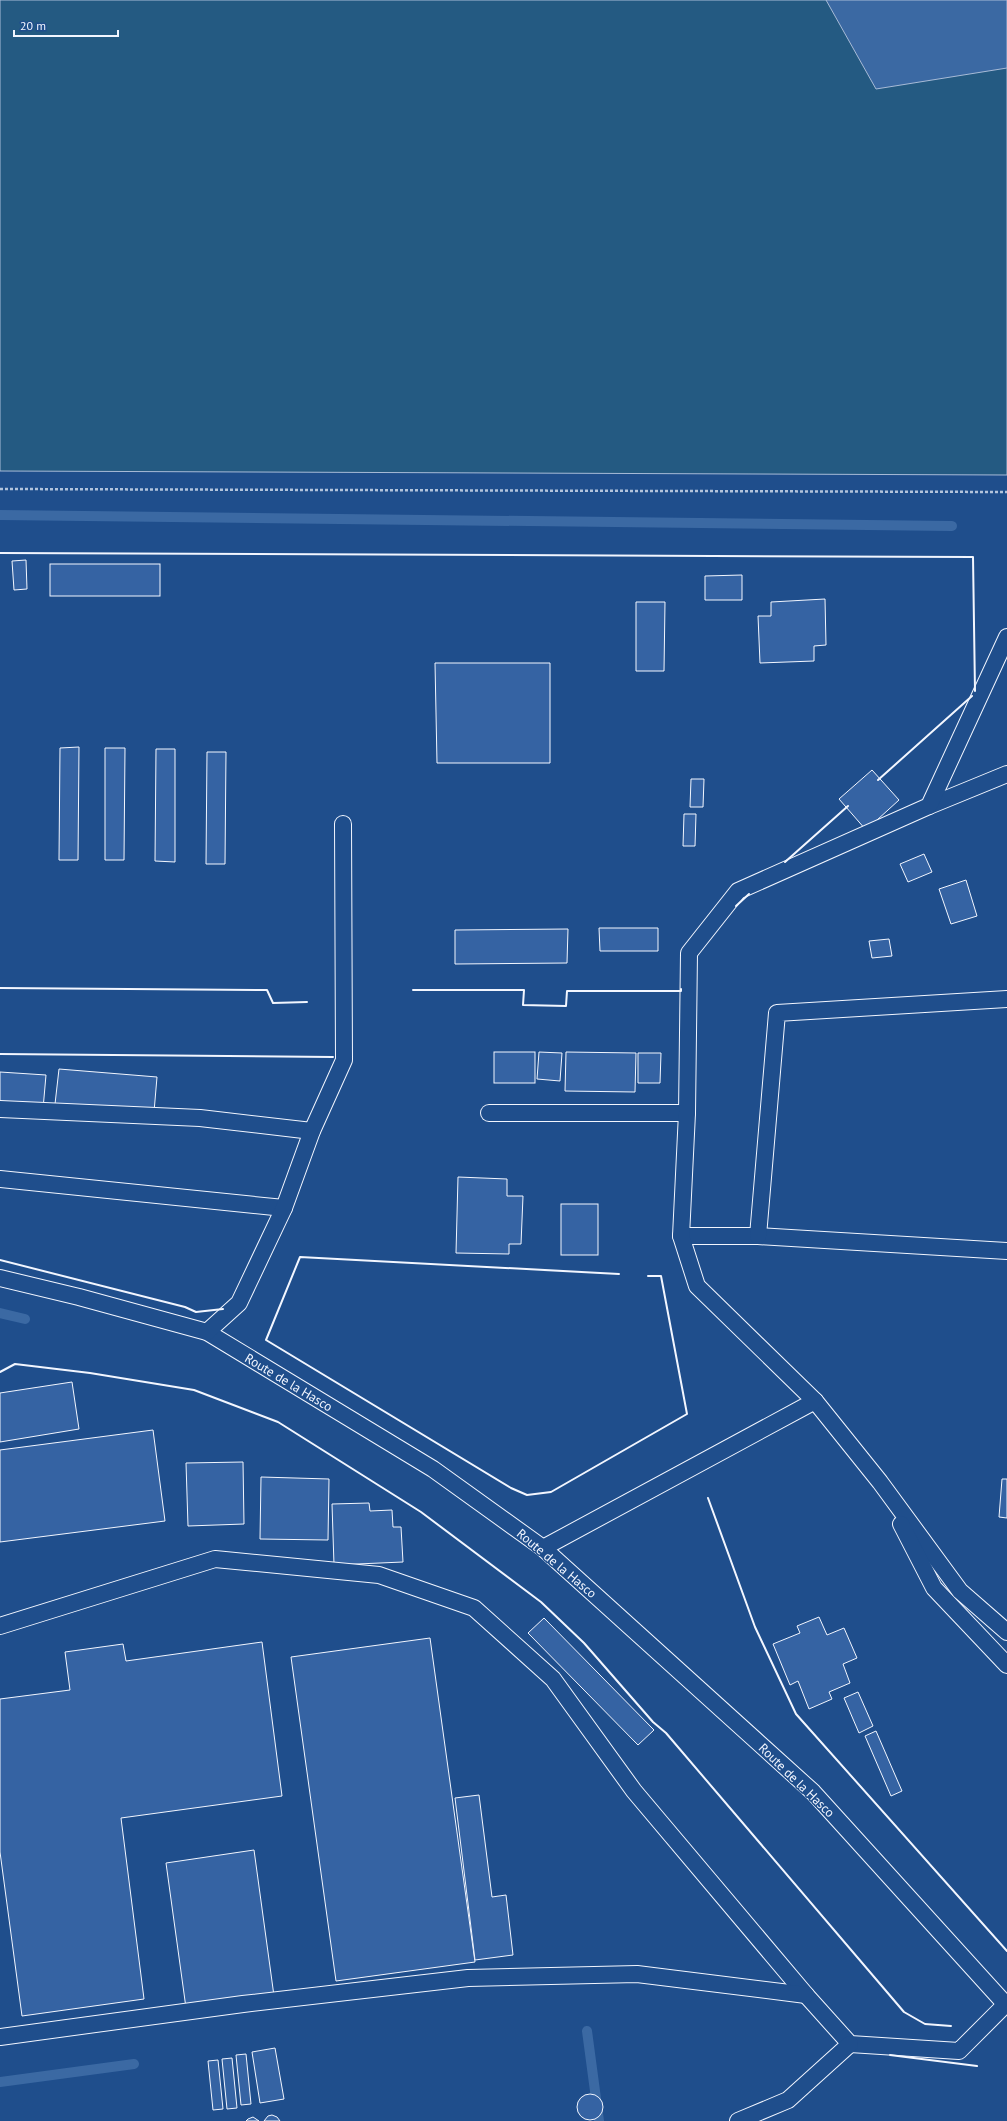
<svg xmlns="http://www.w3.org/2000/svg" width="1007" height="2121" font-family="'PT Sans',sans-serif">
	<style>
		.green { fill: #245a82; stroke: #a8bbd7 }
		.water { fill: #3b69a3; stroke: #a8bbd7 }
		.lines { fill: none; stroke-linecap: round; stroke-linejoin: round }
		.stream { stroke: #3b69a3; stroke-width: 10 }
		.building { fill: #3563a3; stroke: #f2f6ff }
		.lane-casing { stroke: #f2f6ff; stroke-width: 18 }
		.path { stroke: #b3c4dc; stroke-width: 2.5; stroke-dasharray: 3 2; stroke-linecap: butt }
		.lane { stroke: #1f4e8c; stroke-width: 16 }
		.wall { stroke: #f2f6ff; stroke-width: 2 }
		.labels { text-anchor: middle; stroke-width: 3; stroke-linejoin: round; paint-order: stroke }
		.street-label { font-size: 13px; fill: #f2f6ff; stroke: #1f4e8c }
	</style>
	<rect width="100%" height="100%" fill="#1f4e8c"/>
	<path class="green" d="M0,0H1007V475L0,471Z"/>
	<path class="water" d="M826,0H1007V68L876,89Z"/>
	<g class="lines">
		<g class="stream">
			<path d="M0,515L952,526"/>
			<path d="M0,1313L25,1319"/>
			<path d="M587,2031L599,2121"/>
			<path d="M0,2082L134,2064"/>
		</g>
	</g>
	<g class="building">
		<path d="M26,560L27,589L14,590L12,561Z"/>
		<rect x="50" y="564" width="110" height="32"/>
		<path d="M742,575V600H705V576Z"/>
		<path d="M825,599L826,645L814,646V661L760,663L758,616H771V602Z"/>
		<path d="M636,602H665L664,671H636Z"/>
		<path d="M435,663H550V763H437Z"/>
		<path d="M79,747L78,860H59L60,748Z"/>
		<path d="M105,748H125L124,860H105Z"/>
		<path d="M156,749H175V862L155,861Z"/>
		<path d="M207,752H226L225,864H206Z"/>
		<path d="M872,770L899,800L866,830L839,799Z"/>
		<path d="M691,779H704L703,807H690Z"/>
		<path d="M684,814H696L695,846H683Z"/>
		<path d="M924,854L932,872L908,882L900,864Z"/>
		<path d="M966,880L977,916L951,924L939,889Z"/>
		<path d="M599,928H658V951H600Z"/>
		<path d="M568,929L567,963L455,964V930Z"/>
		<path d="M889,939L892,956L872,958L869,941Z"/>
		<rect x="494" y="1052" width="41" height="31"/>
		<path d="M539,1052L562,1053L560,1081L537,1079Z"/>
		<path d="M566,1052L636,1053L635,1092L565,1091Z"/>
		<path d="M638,1053H661L660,1083H638Z"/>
		<path d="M59,1069L157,1077L154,1112L55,1104Z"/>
		<path d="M0,1072L46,1075L43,1109L0,1105Z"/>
		<path d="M458,1177L507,1179V1196H523L521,1244H509V1254L456,1253Z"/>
		<rect x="561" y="1204" width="37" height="51"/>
		<path d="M72,1382L79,1429L0,1442V1393Z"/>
		<path d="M153,1430L165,1521L0,1542V1450Z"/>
		<path d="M243,1462L244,1524L188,1526L186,1463Z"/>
		<path d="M261,1477L329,1479L328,1540L260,1539Z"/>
		<path d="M1002,1479H1007V1518L999,1517Z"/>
		<path d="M369,1503L370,1511L392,1510L393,1527H401L403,1562L334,1565L332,1504Z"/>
		<path d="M819,1617L827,1635L844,1628L857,1658L843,1664L850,1683L829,1692L832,1699L809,1709L798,1681L790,1685L773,1644L800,1633L797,1626Z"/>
		<path d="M544,1618L654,1730L638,1745L528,1633Z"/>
		<path d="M430,1638L475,1962L336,1981L291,1657Z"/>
		<path d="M262,1642L282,1796L121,1818L144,1999L22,2016L0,1852V1699L70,1690L65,1652L123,1644L126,1661Z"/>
		<path d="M858,1692L873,1726L859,1733L844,1698Z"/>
		<path d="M876,1731L902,1791L891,1796L865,1736Z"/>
		<path d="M479,1795L492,1897L506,1895L513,1955L475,1960L455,1798Z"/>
		<path d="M254,1850L274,1996L186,2008L166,1863Z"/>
		<path d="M275,2048L284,2099L260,2103L252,2052Z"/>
		<path d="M246,2054L251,2104L241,2105L236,2055Z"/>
		<path d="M232,2058L237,2108L227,2109L222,2059Z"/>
		<path d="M218,2060L223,2109L213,2110L208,2061Z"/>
		<circle cx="590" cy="2107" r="13"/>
		<path d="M272,2115L277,2117L280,2121H264L268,2116Z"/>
		<path d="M253,2117L259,2121H246L248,2119Z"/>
	</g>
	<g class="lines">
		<defs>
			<g id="lane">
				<path d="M929,806L1007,774"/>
				<path d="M0,1109L200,1118L312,1131"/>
				<path d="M489,1113H687"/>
				<path d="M0,1179L284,1208"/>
				<path d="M681,1236H758L1007,1251"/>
				<path d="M758,1236L777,1013L1007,999"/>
				<path d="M0,1278L79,1297L207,1332L433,1469L543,1548L813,1792L1007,2006"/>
				<path d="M207,1332L239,1303L284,1208L312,1131L344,1060L343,824"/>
				<path d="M815,1401L880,1482L960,1591L1007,1632"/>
				<path d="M901,1524L934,1588L1007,1665"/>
				<path d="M543,1548L815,1401L697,1286L681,1236L687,1113L689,953L738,891L929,806L1007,637"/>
				<path d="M0,1626L215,1559L379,1575L474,1608L553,1679L634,1791L806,1995L850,2044L959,2051L1005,2005"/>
				<path d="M0,2037L243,2004L468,1978L637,1974L806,1995"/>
				<path d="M738,2121L788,2100L850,2044"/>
			</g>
		</defs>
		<use href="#lane" class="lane-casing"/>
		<path class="path" d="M0,489L1007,492"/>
		<use href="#lane" class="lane"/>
		<g class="wall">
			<path d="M0,553L973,557L975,691"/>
			<path d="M878,780L972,696"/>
			<path d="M785,862L848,806"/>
			<path d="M736,906L749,894"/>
			<path d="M0,988L267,990L273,1003L307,1002"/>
			<path d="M413,990H524L523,1005L566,1006L567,991H681V989"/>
			<path d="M0,1054L333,1057"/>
			<path d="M0,1260L185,1307L196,1312L223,1309"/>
			<path d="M619,1274L300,1257L266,1340L511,1488L527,1495L551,1492L687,1414L661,1276H648"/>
			<path d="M0,1372L15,1364L90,1373L194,1390L278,1422L421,1512L541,1602L584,1643L653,1722L666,1733L904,2012L925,2024L951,2026"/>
			<path d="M708,1498L755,1627L796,1714L1007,1951"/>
			<path d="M890,2055L977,2066"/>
		</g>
	</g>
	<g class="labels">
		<g class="street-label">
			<text transform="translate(289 1382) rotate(31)" y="5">Route de la Hasco</text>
			<text transform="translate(557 1563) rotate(40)" y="5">Route de la Hasco</text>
			<text transform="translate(797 1780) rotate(44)" y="5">Route de la Hasco</text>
		</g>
	</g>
	<path d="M14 30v6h104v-6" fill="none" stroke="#f2f6ff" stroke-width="2"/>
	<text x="20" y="30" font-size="12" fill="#f2f6ff" stroke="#1f4e8c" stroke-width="3" paint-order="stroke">20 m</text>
</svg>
